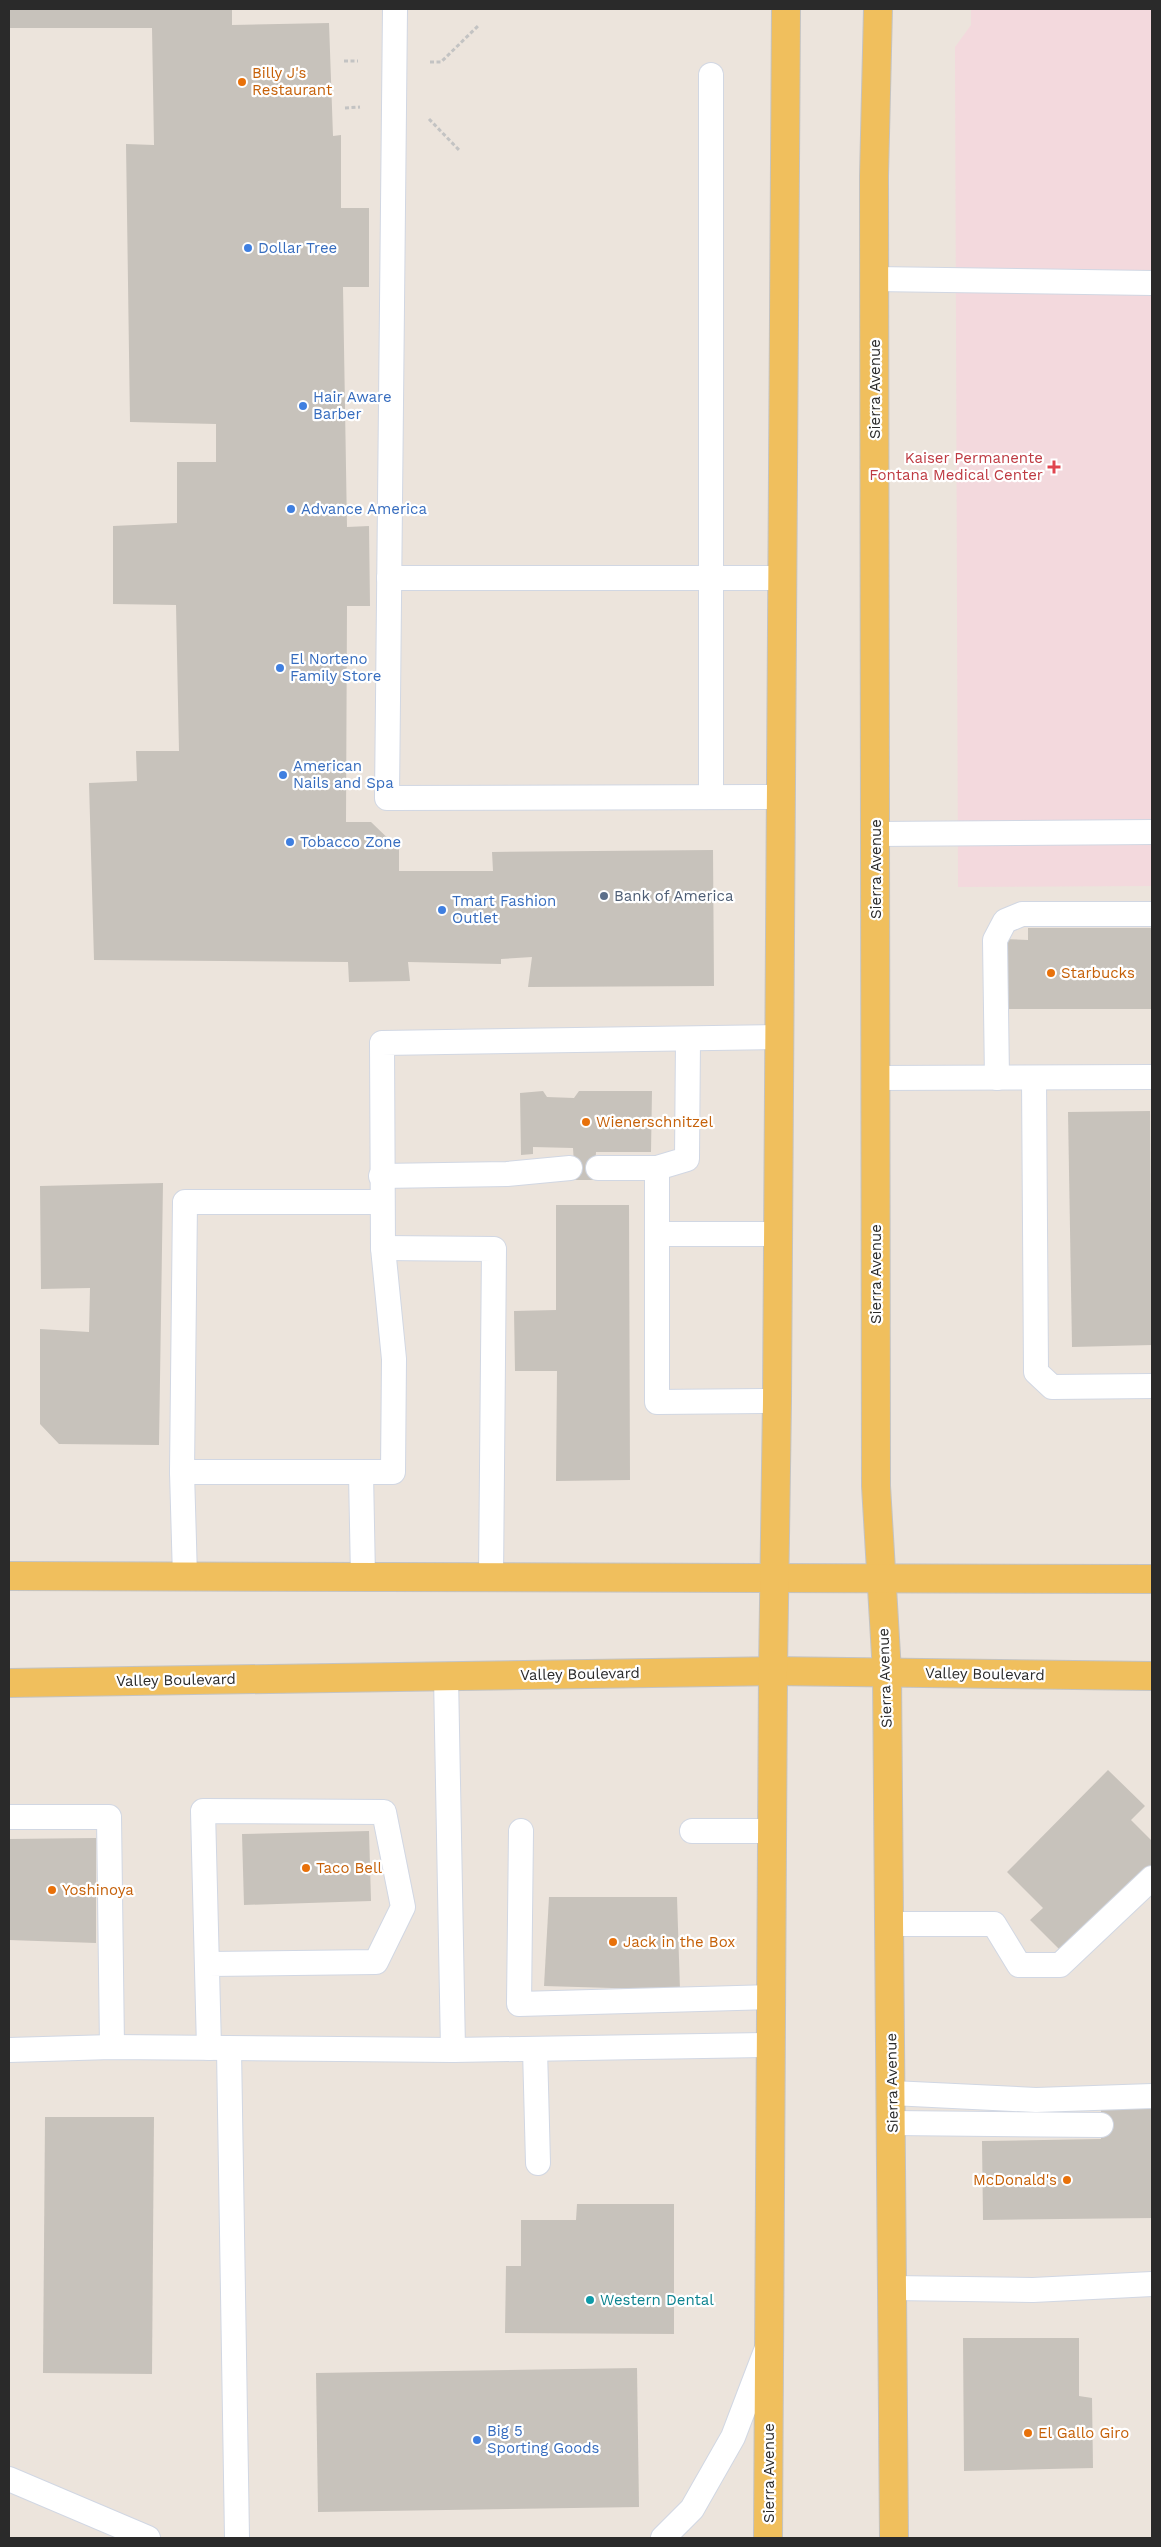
<svg xmlns="http://www.w3.org/2000/svg" width="1161" height="2547" font-family="'Work Sans',sans-serif">
	<style>
		.medical { fill: #f3d9dd }
		.building { fill: #c7c2bb }
		.lines { fill: none; stroke-linecap: round; stroke-linejoin: round }
		.service-casing { stroke: #d1d7e3; stroke-width: 26 }
		.primary-casing { stroke: #c3c3c3; stroke-width: 30 }
		.path { stroke: #c3c3c3; stroke-width: 3; stroke-dasharray: 4 2.5; stroke-linecap: butt }
		.service { stroke: #fff; stroke-width: 24 }
		.primary { stroke: #f0bf5d; stroke-width: 28 }
		.food-dot { fill: #e8710a; stroke: #fff; stroke-width: 2 }
		.shop-dot { fill: #3f7fe0; stroke: #fff; stroke-width: 2 }
		.health-dot { fill: #e0444e; stroke: #fff; stroke-width: 2 }
		.service-dot { fill: #5c6f8a; stroke: #fff; stroke-width: 2 }
		.culture-dot { fill: #0f9aa8; stroke: #fff; stroke-width: 2 }
		.labels { text-anchor: middle; stroke-width: 4.5; stroke-linejoin: round; paint-order: stroke }
		.food-label { font-size: 15px; fill: #c56008; stroke: #fff; text-anchor: start }
		.shop-label { font-size: 15px; fill: #366cbe; stroke: #fff; text-anchor: start }
		.street-label { font-size: 15px; fill: #2a2a2a; stroke: #fff }
		.health-label { font-size: 15px; fill: #be3a42; stroke: #fff; text-anchor: end }
		.service-label { font-size: 15px; fill: #4e5e75; stroke: #fff; text-anchor: start }
		.culture-label { font-size: 15px; fill: #0d838f; stroke: #fff; text-anchor: start }
	</style>
	<rect width="100%" height="100%" fill="#ece4dc"/>
	<path class="medical" d="M971,9H1152V886L958,887L955,47L971,25Z"/>
	<g class="building">
		<path d="M9,9H232V25L329,23L333,136L341,135V208H369V287H343L347,527L369,526L370,606H347L346,822H371L399,849V871H493L492,852L713,850L714,986L528,987L532,957L501,959V964L408,962L410,981L349,982L348,962L94,960L89,783L137,781L136,751H179L176,605L113,604V526L177,523V462H216V424L130,422L126,144L154,145L152,28H9Z"/>
		<path d="M1028,928H1152V1009H1003V939L1028,940Z"/>
		<path d="M543,1091L547,1097L574,1098L579,1091H652L651,1152H596L594,1180H575L573,1148L533,1147V1154L521,1155L520,1093Z"/>
		<path d="M1150,1111L1152,1345L1072,1347L1068,1112Z"/>
		<path d="M163,1183L159,1445L59,1444L40,1424V1329L89,1332L90,1288L41,1289L40,1186Z"/>
		<path d="M556,1205H629L630,1480L556,1481L557,1371H515L514,1311L556,1310Z"/>
		<path d="M1108,1770L1145,1806L1131,1820L1152,1841V1869L1066,1956L1030,1920L1043,1908L1007,1872Z"/>
		<path d="M369,1831L371,1901L244,1905L242,1834Z"/>
		<path d="M96,1838V1943L9,1940V1839Z"/>
		<path d="M549,1897H677L680,1990L544,1986Z"/>
		<path d="M1152,2108V2218L983,2220L982,2141L1101,2139V2109Z"/>
		<path d="M45,2117H154L152,2374L43,2373Z"/>
		<path d="M577,2204H674V2334L505,2333L506,2266H521V2220H576Z"/>
		<path d="M963,2338H1079V2396L1092,2398L1093,2468L964,2471Z"/>
		<path d="M637,2368L639,2507L318,2512L316,2373Z"/>
	</g>
	<g class="lines">
		<defs>
			<g id="service">
				<path d="M395,9L387,798L780,797"/>
				<path d="M711,75V797"/>
				<path d="M874,279L1152,283"/>
				<path d="M389,578H782"/>
				<path d="M876,834L1152,832"/>
				<path d="M876,1078L1152,1077"/>
				<path d="M997,1078L995,940L1005,921L1022,914H1152"/>
				<path d="M1034,1078L1036,1372L1052,1387L1152,1386"/>
				<path d="M598,1168H657L687,1159L688,1040"/>
				<path d="M657,1168V1402L777,1401"/>
				<path d="M381,1176L507,1174L570,1168"/>
				<path d="M657,1234H778"/>
				<path d="M383,1248L494,1249L491,1578"/>
				<path d="M182,1472H393L394,1359L383,1248L382,1043L779,1037"/>
				<path d="M361,1472L363,1578"/>
				<path d="M185,1577L182,1472L185,1202H382"/>
				<path d="M446,1676L453,2050"/>
				<path d="M9,1817H109L112,2047"/>
				<path d="M521,1831L519,2004L771,1997"/>
				<path d="M692,1831H772"/>
				<path d="M890,1924H994L1019,1965H1060L1152,1878"/>
				<path d="M208,1964L376,1962L403,1907L384,1812L203,1811L209,2048"/>
				<path d="M229,2049L237,2538"/>
				<path d="M535,2049L538,2163"/>
				<path d="M9,2050L112,2047L453,2050L771,2045"/>
				<path d="M892,2093L1036,2100L1152,2096"/>
				<path d="M892,2123L1101,2125"/>
				<path d="M893,2288L1033,2290L1152,2284"/>
				<path d="M9,2479L148,2538"/>
				<path d="M663,2538L692,2509L733,2437L767,2348"/>
			</g>
			<g id="primary">
				<path d="M878,9L874,176L876,1486L887,1672L894,2538"/>
				<path d="M9,1576L1152,1579"/>
				<path d="M9,1683L773,1671L1152,1676"/>
				<path d="M768,2538L773,1671L777,1401L786,9"/>
			</g>
		</defs>
		<use href="#service" class="service-casing"/>
		<use href="#primary" class="primary-casing"/>
		<g class="path">
			<path d="M344,61H358"/>
			<path d="M430,62H441L479,25"/>
			<path d="M345,108L360,107"/>
			<path d="M429,119L460,151"/>
		</g>
		<use href="#service" class="service"/>
		<use href="#primary" class="primary"/>
	</g>
	<g class="food-dot">
		<circle cx="242" cy="82" r="5"/>
		<circle cx="1051" cy="973" r="5"/>
		<circle cx="586" cy="1122" r="5"/>
		<circle cx="306" cy="1868" r="5"/>
		<circle cx="52" cy="1890" r="5"/>
		<circle cx="613" cy="1942" r="5"/>
		<circle cx="1067" cy="2180" r="5"/>
		<circle cx="1028" cy="2433" r="5"/>
	</g>
	<g class="shop-dot">
		<circle cx="248" cy="248" r="5"/>
		<circle cx="303" cy="406" r="5"/>
		<circle cx="291" cy="509" r="5"/>
		<circle cx="280" cy="668" r="5"/>
		<circle cx="283" cy="775" r="5"/>
		<circle cx="290" cy="842" r="5"/>
		<circle cx="442" cy="910" r="5"/>
		<circle cx="477" cy="2440" r="5"/>
	</g>
	<path class="health-dot" d="M1051.5 459.5h5v5h5v5h-5v5h-5v-5h-5v-5h5z"/>
	<circle class="service-dot" cx="604" cy="896" r="5"/>
	<circle class="culture-dot" cx="590" cy="2300" r="5"/>
	<g class="labels">
		<g class="food-label">
			<text x="252" y="78">Billy J's<tspan x="252" dy="17">Restaurant</tspan></text>
			<text x="1061" y="978">Starbucks</text>
			<text x="596" y="1127">Wienerschnitzel</text>
			<text x="316" y="1873">Taco Bell</text>
			<text x="62" y="1895">Yoshinoya</text>
			<text x="623" y="1947">Jack in the Box</text>
			<text x="1057" y="2185" text-anchor="end">McDonald's</text>
			<text x="1038" y="2438">El Gallo Giro</text>
		</g>
		<g class="shop-label">
			<text x="258" y="253">Dollar Tree</text>
			<text x="313" y="402">Hair Aware<tspan x="313" dy="17">Barber</tspan></text>
			<text x="301" y="514">Advance America</text>
			<text x="290" y="664">El Norteno<tspan x="290" dy="17">Family Store</tspan></text>
			<text x="293" y="771">American<tspan x="293" dy="17">Nails and Spa</tspan></text>
			<text x="300" y="847">Tobacco Zone</text>
			<text x="452" y="906">Tmart Fashion<tspan x="452" dy="17">Outlet</tspan></text>
			<text x="487" y="2436">Big 5<tspan x="487" dy="17">Sporting Goods</tspan></text>
		</g>
		<g class="street-label">
			<text transform="translate(875 389) rotate(-90)" y="5">Sierra Avenue</text>
			<text transform="translate(876 869) rotate(-90)" y="5">Sierra Avenue</text>
			<text transform="translate(876 1274) rotate(-90)" y="5">Sierra Avenue</text>
			<text transform="translate(580 1674) rotate(-1)" y="5">Valley Boulevard</text>
			<text transform="translate(985 1674) rotate(1)" y="5">Valley Boulevard</text>
			<text transform="translate(885 1678) rotate(-92)" y="5">Sierra Avenue</text>
			<text transform="translate(176 1680) rotate(-1)" y="5">Valley Boulevard</text>
			<text transform="translate(892 2083) rotate(-91)" y="5">Sierra Avenue</text>
			<text transform="translate(769 2473) rotate(-90)" y="5">Sierra Avenue</text>
		</g>
		<g class="health-label">
			<text x="1043" y="463">Kaiser Permanente<tspan x="1043" dy="17">Fontana Medical Center</tspan></text>
		</g>
		<g class="service-label">
			<text x="614" y="901">Bank of America</text>
		</g>
		<g class="culture-label">
			<text x="600" y="2305">Western Dental</text>
		</g>
	</g>
	<rect width="1161" height="2547" fill="none" stroke="#2a2a2a" stroke-width="20"/>
</svg>
